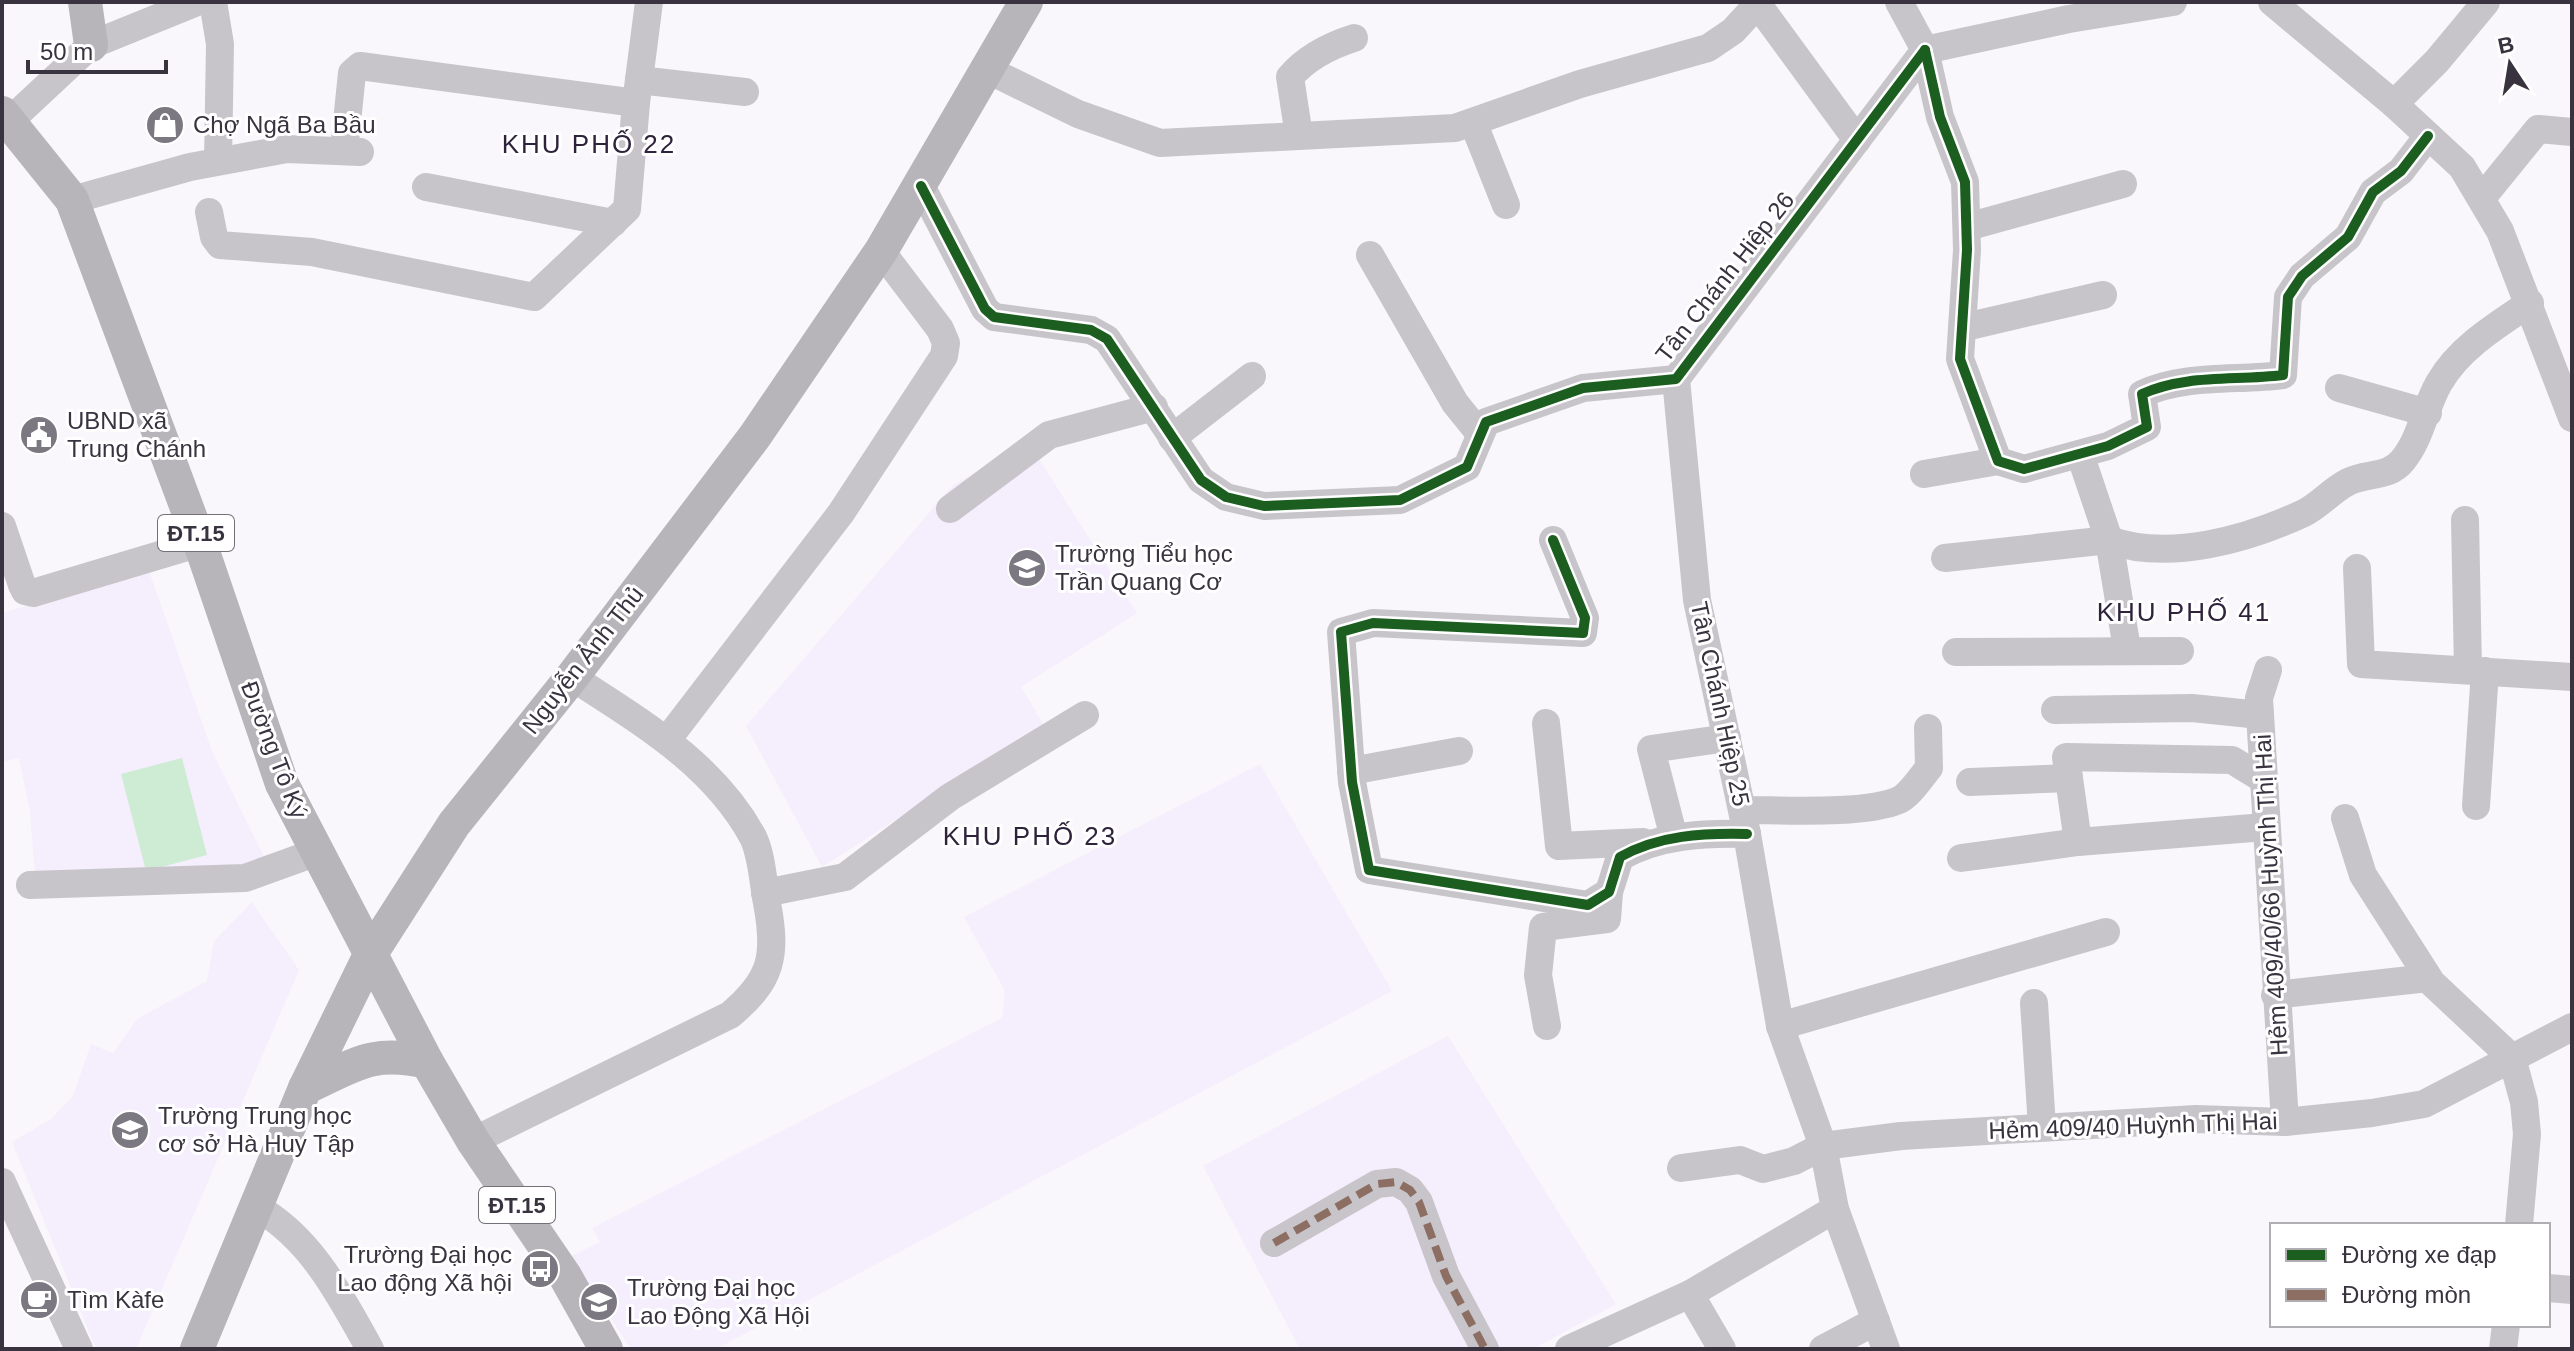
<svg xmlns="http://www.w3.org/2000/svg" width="2574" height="1351" font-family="Arial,sans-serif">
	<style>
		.built { fill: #f5eefd }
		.green { fill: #ceebd4 }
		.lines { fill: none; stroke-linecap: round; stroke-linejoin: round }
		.minor { stroke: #c7c5ca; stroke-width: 28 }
		.major { stroke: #b7b4ba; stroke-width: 34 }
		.quiet { stroke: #8d6e63; stroke-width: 8; stroke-dasharray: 16 8; stroke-linecap: butt }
		.cycleway-casing { stroke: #fff; stroke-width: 15 }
		.cycleway { stroke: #1b5e20; stroke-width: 10 }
		.labels { text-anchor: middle; stroke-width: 6; stroke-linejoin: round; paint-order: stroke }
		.shield { fill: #fff; stroke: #747079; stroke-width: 2 }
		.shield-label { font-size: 22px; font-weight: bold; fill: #393340 }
		.poi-label { font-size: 24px; fill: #393340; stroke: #fff; text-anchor: start }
		.street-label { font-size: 24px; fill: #393340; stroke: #fff }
		.neighbourhood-label { font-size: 26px; letter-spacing: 2px; fill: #2f233c; stroke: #fff }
	</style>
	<rect width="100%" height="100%" fill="#f9f7fb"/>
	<g class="built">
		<path d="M1028,442L1137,613L1021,687L1044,725L822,867L746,726L953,485Z"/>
		<path d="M149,571L212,751L265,859L246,869L35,875L30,812L19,758L2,762V613Z"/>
		<path d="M1260,764L1392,991L716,1349H631L571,1256L600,1242L592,1228L1002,1018L1005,991L964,917Z"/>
		<path d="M252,902L299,970L136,1349H96L12,1142L51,1119L73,1096L91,1044L113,1053L137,1019L207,981L214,941Z"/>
		<path d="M1448,1036L1616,1304L1533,1349H1300L1203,1166Z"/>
	</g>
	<path class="green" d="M182,758L207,855L146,871L121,774Z"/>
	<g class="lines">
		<g class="minor">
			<path d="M213,2L220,44L218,161"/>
			<path d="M1756,2L1857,140"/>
			<path d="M1899,2L1925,50L2069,19L2173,2"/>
			<path d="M2272,2L2394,104L2462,167L2500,231L2572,418"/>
			<path d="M1925,50L1940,117L1965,182L1967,250L1960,359L1998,461L2024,469L2108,446L2147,427L2142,394C2186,374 2235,381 2283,375L2288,297L2302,276L2348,237L2373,192L2401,171L2428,136"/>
			<path d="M988,70L1078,114L1160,143L1455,128L1580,84L1708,48L1733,31L1757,5"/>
			<path d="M639,80L745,92"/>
			<path d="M2394,104L2437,61L2486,2"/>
			<path d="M1473,122L1506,205"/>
			<path d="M2,128L91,45L197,2"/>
			<path d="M1299,136L1290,77C1307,57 1329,46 1354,38"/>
			<path d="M344,151L352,73L360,66L636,103L649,2"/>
			<path d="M921,186L985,309L994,317L1091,330L1107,339L1201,480L1226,497L1264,506L1400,500L1467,467L1486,422L1583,388L1676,379L1925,50"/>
			<path d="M426,187L613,223"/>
			<path d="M2482,198L2538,129L2572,132"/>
			<path d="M72,200L190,167L287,149L360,152"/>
			<path d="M209,212L214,237L220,245L312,252L534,297L627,209L636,103"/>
			<path d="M1967,227L2123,184"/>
			<path d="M1370,255L1455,403L1480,434"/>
			<path d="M1965,327L2103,295"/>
			<path d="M1676,379L1697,600L1747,834L1780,1026L1823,1146L1835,1209L1886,1349"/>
			<path d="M2339,388L2428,413"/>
			<path d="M1172,438L1252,376"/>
			<path d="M2080,454L2109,540L2127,649"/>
			<path d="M1924,474L1998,461"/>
			<path d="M950,509L1049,435L1154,407"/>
			<path d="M2465,520L2468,670"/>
			<path d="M2,526L22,585L25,591L33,593L200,543"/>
			<path d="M1553,540L1585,618L1583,633L1373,623L1341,632L1352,782L1369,870L1588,905L1609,892L1620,857C1659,835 1703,833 1747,834"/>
			<path d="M1945,558L2109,540C2169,562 2248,539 2304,513C2320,505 2332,490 2348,482C2367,472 2388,479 2403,460C2421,438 2425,407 2439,383C2459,348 2497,325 2530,303"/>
			<path d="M2357,568L2361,664L2572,677"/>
			<path d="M1956,652L2180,651"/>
			<path d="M2268,670L2259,698L2285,1122"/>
			<path d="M2055,710L2192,708L2260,715"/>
			<path d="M1546,723L1559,846L1643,842"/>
			<path d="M667,740L841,513L944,356L946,343L940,329L881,251"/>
			<path d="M1351,771L1459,751"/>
			<path d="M1970,782L2069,778"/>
			<path d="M2476,806L2485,671"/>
			<path d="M1743,810C1782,810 1865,815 1899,800C1910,795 1921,777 1929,768L1928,728"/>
			<path d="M2345,818L2363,875L2432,983L2512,1058L2524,1102L2527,1134L2519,1225"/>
			<path d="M1674,838L1651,749L1727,738"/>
			<path d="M2078,842L2066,757L2232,760L2263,779"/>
			<path d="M1961,858L2078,842L2265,827"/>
			<path d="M30,885L245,878L317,852"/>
			<path d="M765,893L845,877L950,797L1085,715"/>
			<path d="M2275,995L2428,978"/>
			<path d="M2034,1003L2042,1127"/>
			<path d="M1547,1026L1538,975L1543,927L1607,919L1609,892"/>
			<path d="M1780,1026L2106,932"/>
			<path d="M473,1141L730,1015C772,980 777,956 767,903C763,883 762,855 753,837C713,763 639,721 572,677"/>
			<path d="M1681,1168L1740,1160L1763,1169L1794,1161L1823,1146L1901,1136L2196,1119L2285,1122L2372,1113L2424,1104L2572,1027"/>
			<path d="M2,1182L79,1349"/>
			<path d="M256,1207C311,1238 340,1295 370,1349"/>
			<path d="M1274,1243L1377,1184L1396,1182L1410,1190L1419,1202L1446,1276L1485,1349"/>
			<path d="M2548,1288L2572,1290"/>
			<path d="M1690,1294L1722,1349"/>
			<path d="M1569,1349L1690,1294L1835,1209"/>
			<path d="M1823,1349L1876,1321"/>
			<path d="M2503,1349L2506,1325"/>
		</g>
		<g class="major">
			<path d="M85,2L91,45"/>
			<path d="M2,113L72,200L200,543L282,784L427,1062L473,1141L565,1276L606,1349"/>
			<path d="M305,1088C354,1066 370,1049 427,1062"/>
			<path d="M197,1349L305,1088L370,955L454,824L572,677L755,436L881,251L1026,2"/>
		</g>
		<path class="quiet" d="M1274,1243L1377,1184L1396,1182L1410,1190L1419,1202L1446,1276L1485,1349"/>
		<defs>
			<g id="cycleway">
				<path d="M1925,50L1940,117L1965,182L1967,250L1960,359L1998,461L2024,469L2108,446L2147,427L2142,394C2186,374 2235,381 2283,375L2288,297L2302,276L2348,237L2373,192L2401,171L2428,136"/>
				<path d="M921,186L985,309L994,317L1091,330L1107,339L1201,480L1226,497L1264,506L1400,500L1467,467L1486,422L1583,388L1676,379L1925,50"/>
				<path d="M1553,540L1585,618L1583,633L1373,623L1341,632L1352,782L1369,870L1588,905L1609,892L1620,857C1659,835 1703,833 1747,834"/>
			</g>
		</defs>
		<use href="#cycleway" class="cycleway-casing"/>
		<use href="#cycleway" class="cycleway"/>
	</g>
	<defs>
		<symbol id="shop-disc" viewBox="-11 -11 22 22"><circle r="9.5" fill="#7c7881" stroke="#fff"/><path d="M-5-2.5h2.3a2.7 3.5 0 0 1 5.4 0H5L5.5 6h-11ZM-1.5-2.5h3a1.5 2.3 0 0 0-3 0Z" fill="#fff"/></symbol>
		<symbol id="civic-disc" viewBox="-11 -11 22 22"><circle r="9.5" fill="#7c7881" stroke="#fff"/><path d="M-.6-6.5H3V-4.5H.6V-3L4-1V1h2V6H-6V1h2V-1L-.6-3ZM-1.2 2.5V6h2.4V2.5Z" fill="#fff"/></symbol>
		<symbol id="school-disc" viewBox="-11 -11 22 22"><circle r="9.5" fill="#7c7881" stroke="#fff"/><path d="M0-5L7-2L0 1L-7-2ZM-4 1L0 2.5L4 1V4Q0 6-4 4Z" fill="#fff"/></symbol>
		<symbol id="bus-disc" viewBox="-11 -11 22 22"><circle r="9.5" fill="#7c7881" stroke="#fff"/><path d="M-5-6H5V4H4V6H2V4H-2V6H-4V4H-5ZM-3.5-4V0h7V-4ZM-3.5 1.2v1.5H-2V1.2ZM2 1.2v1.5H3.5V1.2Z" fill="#fff"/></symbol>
		<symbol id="cafe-disc" viewBox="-11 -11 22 22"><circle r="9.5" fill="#7c7881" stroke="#fff"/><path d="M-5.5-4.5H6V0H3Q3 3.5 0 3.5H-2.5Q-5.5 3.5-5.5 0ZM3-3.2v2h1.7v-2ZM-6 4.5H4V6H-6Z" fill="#fff"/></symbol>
		<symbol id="university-disc" viewBox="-11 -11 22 22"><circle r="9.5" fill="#7c7881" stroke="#fff"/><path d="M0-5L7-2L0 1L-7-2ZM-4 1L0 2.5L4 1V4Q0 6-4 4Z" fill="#fff"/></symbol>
	</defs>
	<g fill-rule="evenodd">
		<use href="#shop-disc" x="143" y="103" width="44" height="44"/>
		<use href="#civic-disc" x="17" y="413" width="44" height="44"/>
		<use href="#school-disc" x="1005" y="546" width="44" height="44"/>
		<use href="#school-disc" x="108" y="1108" width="44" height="44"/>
		<use href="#bus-disc" x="518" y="1247" width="44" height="44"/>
		<use href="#cafe-disc" x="17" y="1278" width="44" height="44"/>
		<use href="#university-disc" x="577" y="1280" width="44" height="44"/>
	</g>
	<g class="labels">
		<g class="shield">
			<rect x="158" y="515" width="76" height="36" rx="6"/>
			<rect x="479" y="1187" width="76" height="36" rx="6"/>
		</g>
		<g class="shield-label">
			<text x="196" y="541">ĐT.15</text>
			<text x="517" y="1213">ĐT.15</text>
		</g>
		<g class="poi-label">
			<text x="193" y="133">Chợ Ngã Ba Bầu</text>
			<text x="67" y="429">UBND xã<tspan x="67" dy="28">Trung Chánh</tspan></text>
			<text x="1055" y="562">Trường Tiểu học<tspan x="1055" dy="28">Trần Quang Cơ</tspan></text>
			<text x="158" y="1124">Trường Trung học<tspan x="158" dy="28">cơ sở Hà Huy Tập</tspan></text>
			<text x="512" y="1263" text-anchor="end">Trường Đại học<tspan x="512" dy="28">Lao động Xã hội</tspan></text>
			<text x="627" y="1296">Trường Đại học<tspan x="627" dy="28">Lao Động Xã Hội</tspan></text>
			<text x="67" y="1308">Tìm Kàfe</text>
		</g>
		<g class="street-label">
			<text transform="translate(1725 277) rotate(-52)" y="8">Tân Chánh Hiệp 26</text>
			<text transform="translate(583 660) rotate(-52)" y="8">Nguyễn Ảnh Thủ</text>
			<text transform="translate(1720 704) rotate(78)" y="8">Tân Chánh Hiệp 25</text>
			<text transform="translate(274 750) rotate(69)" y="8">Đường Tô Ký</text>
			<text transform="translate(2271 895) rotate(-93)" y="8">Hẻm 409/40/66 Huỳnh Thị Hai</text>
			<text transform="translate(2133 1126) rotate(-2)" y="8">Hẻm 409/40 Huỳnh Thị Hai</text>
		</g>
		<g class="neighbourhood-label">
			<text x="589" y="153">KHU PHỐ 22</text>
			<text x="2184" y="621">KHU PHỐ 41</text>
			<text x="1030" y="845">KHU PHỐ 23</text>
		</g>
	</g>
	<rect width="2574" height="1351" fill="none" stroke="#393340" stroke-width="8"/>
	<rect x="2270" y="1223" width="280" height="104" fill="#ffffff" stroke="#b0adb3" stroke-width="2"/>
	<rect x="2286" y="1249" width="40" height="12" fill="#1b5e20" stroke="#b0adb3" stroke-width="2"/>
	<text x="2342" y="1263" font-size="24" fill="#393340">Đường xe đạp</text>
	<rect x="2286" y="1289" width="40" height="12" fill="#8d6e63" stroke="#b0adb3" stroke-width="2"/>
	<text x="2342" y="1303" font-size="24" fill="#393340">Đường mòn</text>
	<g transform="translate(2510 64) rotate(348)" stroke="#ffffff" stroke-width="6" paint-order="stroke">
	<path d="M0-6L14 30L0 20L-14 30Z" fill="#393340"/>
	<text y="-12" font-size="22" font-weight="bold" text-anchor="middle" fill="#393340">B</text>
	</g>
	<path d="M28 60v12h138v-12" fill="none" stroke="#393340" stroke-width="4"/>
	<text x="40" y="60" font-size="24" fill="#393340" stroke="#ffffff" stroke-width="6" paint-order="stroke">50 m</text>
</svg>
